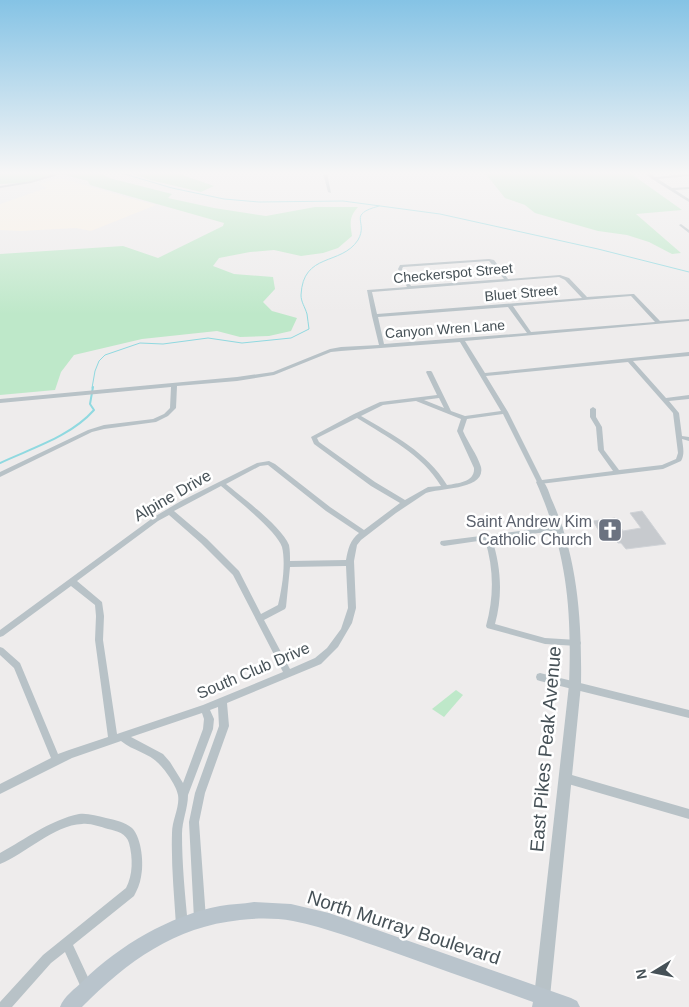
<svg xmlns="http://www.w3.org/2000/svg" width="689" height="1007" font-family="Helvetica,sans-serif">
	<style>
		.commercial { fill: #f9f1e5 }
		.green { fill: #bee8c9 }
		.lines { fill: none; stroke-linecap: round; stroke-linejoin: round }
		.stream-far1 { stroke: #90d9e0; stroke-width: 1 }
		.stream { stroke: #90d9e0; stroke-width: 2 }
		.building { fill: #c7cace; stroke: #d0d3d7 }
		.minor { fill: #b8c2c7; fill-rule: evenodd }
		.tertiary { fill: #b8c2c7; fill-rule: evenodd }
		.secondary { fill: #b9c4cc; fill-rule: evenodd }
		.labels { text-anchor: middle; stroke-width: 5; stroke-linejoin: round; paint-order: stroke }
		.far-street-label { font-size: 14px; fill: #465157; stroke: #fff }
		.street-label { font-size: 16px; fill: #465157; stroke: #fff }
		.worship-label { font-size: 16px; fill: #5b616d; stroke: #fff; text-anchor: end }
		.near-street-label { font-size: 19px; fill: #465157; stroke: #fff }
	</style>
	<rect width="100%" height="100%" fill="#eeecec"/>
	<path class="commercial" d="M60,178L133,199L156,205L91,231L76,228L21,231L0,230V204L47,188L39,184Z"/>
	<g class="green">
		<path d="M0,173H101L109,178L172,194L168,198L214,208L266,216L315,207H358C349,217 350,223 352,236L338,248L323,253L301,256L274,250L250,252L219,258L213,266L234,274L273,277L275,289L263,302L272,311L297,318L291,331L269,336L240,337L217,331L142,339L74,355L61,372L55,390L0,395V254L123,246L158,258L223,226L224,223L90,185L88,181L61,174L22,183L0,184Z"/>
		<path d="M131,173H177L214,186L201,192L150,180Z"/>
		<path d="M485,173H630L682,210L636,214L681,253L672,254L649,242L627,235L598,231L535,213L525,205L505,198Z"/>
		<path d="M456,690L463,695L444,717L432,709Z"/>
	</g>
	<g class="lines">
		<g class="stream-far1">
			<path d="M121,173L172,188L224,199L259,202L343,201L440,214L598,249L689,272"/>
			<path d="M92,388L95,371L99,361L105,355L140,343L163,344L208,338L242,343L291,338L309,329C308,324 308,319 307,314C305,307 301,302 301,295C303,252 341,266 358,240C369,221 346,215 379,206"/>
		</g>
		<path class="stream" d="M0,463C32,448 70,437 94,410L90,404L93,387"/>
	</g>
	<path class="building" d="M642,511L666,544L626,549L621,543H618L612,535L602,536L593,521L615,518L623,531L641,528L630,513Z"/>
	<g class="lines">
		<g class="minor">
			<path d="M323,173H327L331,193L328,192Z"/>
			<path d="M645,173H650L655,177L689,174V176L658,179L672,188L689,187V189L675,190L689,199V202L652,179Z"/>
			<path d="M54,174L55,176L31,183L0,188V186L31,181Z"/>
			<path d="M681,224L689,230V233L680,226L679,225Z"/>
			<path d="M489,259L494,260L508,279L560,275L569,278L587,297L632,294H634L660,321L689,319V321L465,341L485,373L689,352V356L633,361L666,398L689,395V399L669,401L679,413L682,436L689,437V441L682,439C683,447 685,454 681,461L663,469L540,484L537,482L503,414L467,419L463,431C468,443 477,454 481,467C486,490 439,488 426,493L396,513L361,540L357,545L354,561L356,608L352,623L338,647L321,664L227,703L229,726L205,793L199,822L206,919L204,923L200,925L196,923L194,919L189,822L195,793L219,726L218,707L210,710L214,719L213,729L188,795C188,808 182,821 182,834C182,864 185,895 188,925L186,929L182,931L178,929L176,925C174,894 171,863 172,833C172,820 180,807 178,795C177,787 166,771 160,765C150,753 133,751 121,741L72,758L0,794V784L51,758L14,668L0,655V647L3,648L20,663L58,754L69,750L108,737L95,640L96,616L95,605L71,586L3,636L0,637V630L154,517L181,501L257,463L269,461L275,464L330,507L364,530L400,503L371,486L314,444L311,437L354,414L380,402L437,395L426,372L427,371H431L432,372L451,411L465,416L501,411L460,342L341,351L331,352L274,375L237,381L177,386L176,408L168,416L156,422L104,429L92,432L0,477V472L88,430L104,425L153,419L164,414L170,408L171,387L0,403V399L237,377L273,372L330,349L341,347L379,345L372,316L367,290L407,287L398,269L400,265ZM489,261L490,262L504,279L411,286L402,269L403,267ZM559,277L565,280L582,298L377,314L372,292ZM631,296L655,322L531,332L513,306ZM508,307L527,333L384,344L378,317ZM628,362L673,413L678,453L676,459L662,465L619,470L604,450L602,427L596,417V409L593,407L590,409V417L596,427L598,450L613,471L542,480L508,412L486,376ZM439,398L444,408L424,400ZM416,401L461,419L457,431L474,468C475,482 458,483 447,485C427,452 393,435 361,416L383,405ZM357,418C387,437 422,454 441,486L428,487L405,500L375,482L319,442L317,438ZM268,465L326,511L359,533C350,540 348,549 346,560L290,561C290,556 290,550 289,545C282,527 242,497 226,484L260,466ZM221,486C235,498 277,531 282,547C286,564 282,588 278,605L261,614L239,571L207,539L174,511ZM169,515L201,543L233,575L283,672L203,705L117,734L103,640L104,616L102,602L77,581L158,521ZM346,566L348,608L341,629L327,648L315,658L290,669L264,620L285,609L286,607L290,567ZM202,713L204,719L203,729L183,783L170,762L163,754L131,737Z"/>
			<path d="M559,526H562L563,528L562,530L492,539C501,567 503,595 495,624L545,638L577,640L580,641L581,643L580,645L577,646L545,644L487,628L486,626C494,597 494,569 485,540L444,546L441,545L440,543L441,541Z"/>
			<path d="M540,673L689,710V718L540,681L537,680L536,677L537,674Z"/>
			<path d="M565,773L689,809V819L565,783L562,781L560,778L562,775Z"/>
			<path d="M79,814C88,813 97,816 106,818C115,820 125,822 132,828C142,838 144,865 141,877C140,884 137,890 134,896L73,945L93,988L91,992L87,994L83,992L65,952L51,963L12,1007H0V1002L43,955L126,888C133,875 133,858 129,843C126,833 117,831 108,829C100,827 91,823 82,824C54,825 25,854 0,864V853C26,839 50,820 79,814Z"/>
		</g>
		<path class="tertiary" d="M540,479C546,482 549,492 551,498C578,557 582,621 581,685L550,997L547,1002L542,1005L537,1002L534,997L569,685C572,609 567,552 536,482Z"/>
		<path class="secondary" d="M254,902L291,904L329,913L571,998L577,1001L580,1007H532L533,1002C485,985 438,968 390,951C358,940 327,928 293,921C276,918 257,918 240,920C174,927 128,961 82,1007H60C64,996 75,989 83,981C120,945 169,916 220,906C231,904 243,904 254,902Z"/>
	</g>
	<linearGradient id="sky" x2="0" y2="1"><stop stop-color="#85c3e5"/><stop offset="0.55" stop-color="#f7f6f6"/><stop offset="1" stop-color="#f7f6f6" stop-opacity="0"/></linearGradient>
	<rect width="689" height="314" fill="url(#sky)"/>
	<defs>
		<symbol id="church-square" viewBox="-11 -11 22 22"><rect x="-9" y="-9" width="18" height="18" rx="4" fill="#6b7280" stroke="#fff"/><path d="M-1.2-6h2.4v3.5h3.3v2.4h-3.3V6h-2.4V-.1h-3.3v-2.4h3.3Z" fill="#fff"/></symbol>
	</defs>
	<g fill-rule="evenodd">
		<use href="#church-square" x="596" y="516" width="28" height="28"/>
	</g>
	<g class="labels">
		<g class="far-street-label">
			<text transform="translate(453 273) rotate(-5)" y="5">Checkerspot Street</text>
			<text transform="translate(521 293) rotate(-5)" y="5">Bluet Street</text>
			<text transform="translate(445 329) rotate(-4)" y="5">Canyon Wren Lane</text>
		</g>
		<g class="street-label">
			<text transform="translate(172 495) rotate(-30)" y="6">Alpine Drive</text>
			<text transform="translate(253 670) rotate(-23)" y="6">South Club Drive</text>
		</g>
		<g class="worship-label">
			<text x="592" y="527">Saint Andrew Kim<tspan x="592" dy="18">Catholic Church</tspan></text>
		</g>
		<g class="near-street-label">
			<text transform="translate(545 749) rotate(-85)" y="7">East Pikes Peak Avenue</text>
			<text transform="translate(404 927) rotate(18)" y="7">North Murray Boulevard</text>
		</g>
	</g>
	<g transform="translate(654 972) rotate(260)" stroke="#ffffff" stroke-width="4" paint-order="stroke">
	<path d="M0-4L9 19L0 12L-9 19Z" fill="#465157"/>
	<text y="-8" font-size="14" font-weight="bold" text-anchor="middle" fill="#465157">N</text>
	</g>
</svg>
